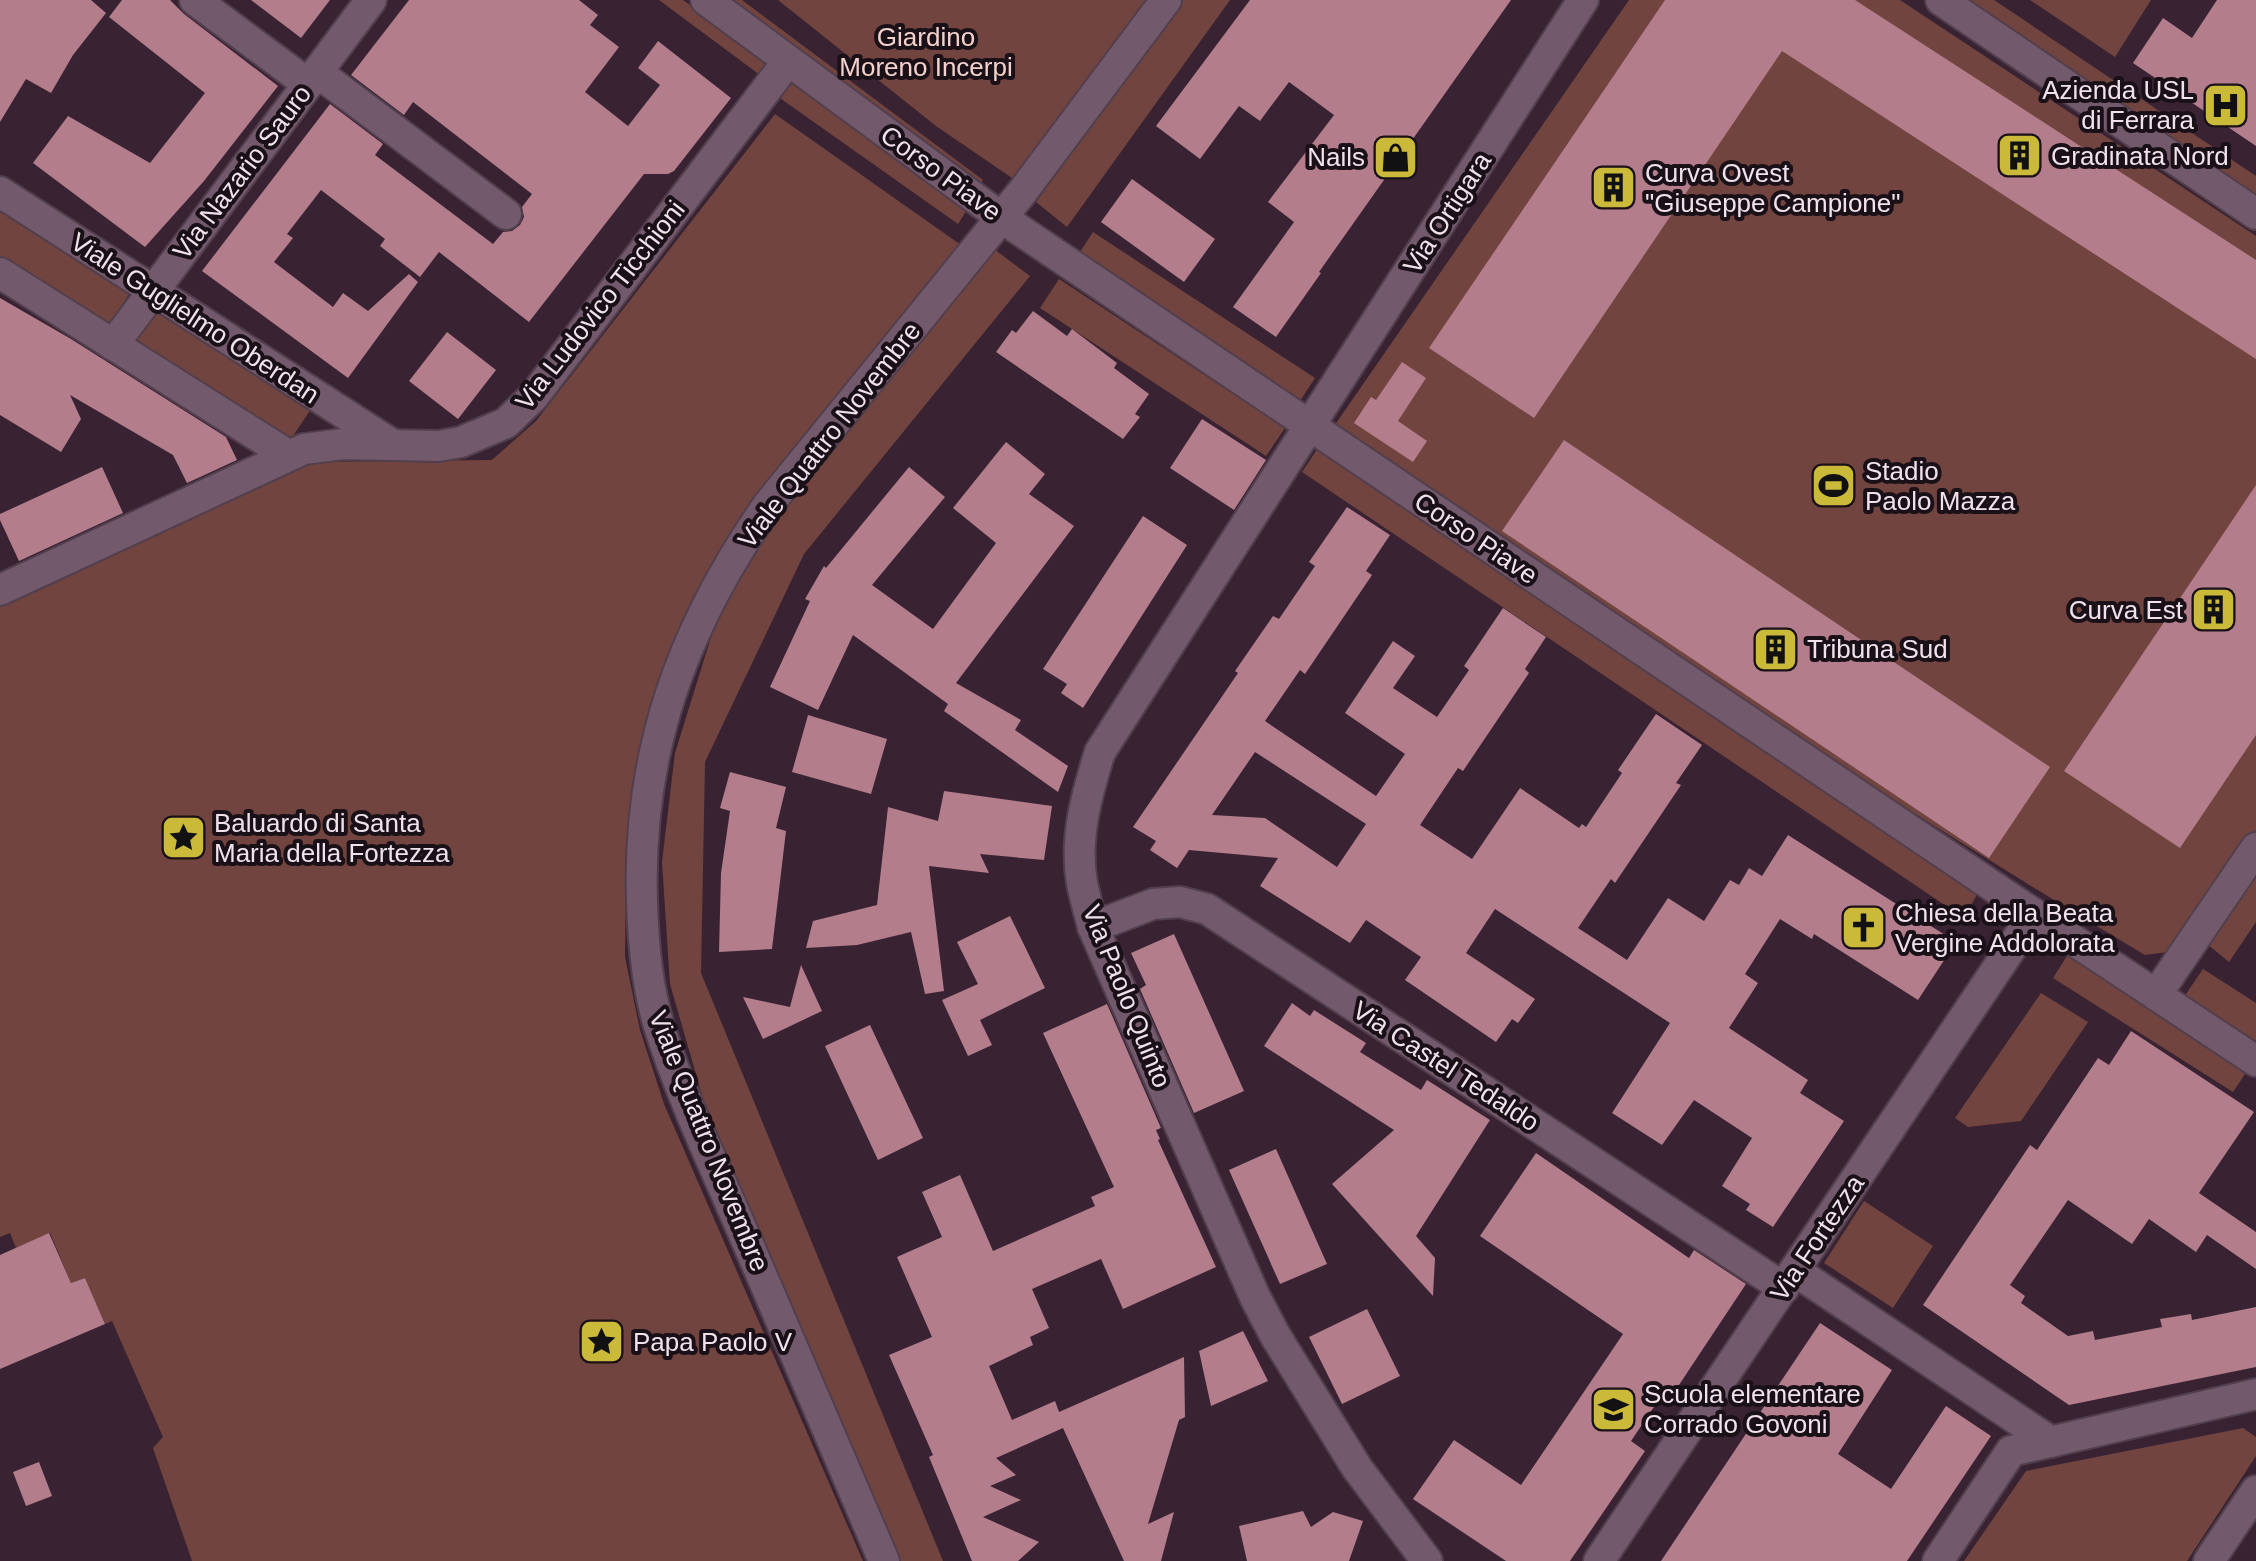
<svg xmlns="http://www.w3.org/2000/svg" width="2256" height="1561" font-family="Arial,sans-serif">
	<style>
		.green { fill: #72443f }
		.building { fill: #b37d8b; fill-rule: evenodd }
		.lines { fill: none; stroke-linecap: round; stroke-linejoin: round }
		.street-casing { stroke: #523f4d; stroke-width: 34 }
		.street { stroke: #72596b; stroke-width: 30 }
		.labels { text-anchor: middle; stroke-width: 8; stroke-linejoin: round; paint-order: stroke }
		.park-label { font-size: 26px; fill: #f3d1cc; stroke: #1a1017 }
		.poi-label { font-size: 26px; fill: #f0e1eb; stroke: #1a1017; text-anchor: start }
		.street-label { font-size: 26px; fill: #f0e1eb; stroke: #1a1017 }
	</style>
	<rect width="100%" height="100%" fill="#392333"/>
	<g class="green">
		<path d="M659,0H683L769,63L760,75Z"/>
		<path d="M720,0H742L983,180L976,191Z"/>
		<path d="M778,0H1151L1015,180L936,126Z"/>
		<path d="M1183,0H1230L1067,227L1036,202Z"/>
		<path d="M1629,0H1900L2256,236V830L2176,951L2145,955C1868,789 1598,611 1330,432Z"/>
		<path d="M1952,0H1994L2256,176V205Z"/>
		<path d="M2030,0H2151L2115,57Z"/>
		<path d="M792,77L970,205L958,224L777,96Z"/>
		<path d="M775,114L961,245L763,486L707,575L638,766L626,872L625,957L640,1030L664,1104L863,1561H192L153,1448L163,1437L112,1321L105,1324L85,1278L71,1283L50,1233L16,1248L10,1233L0,1237V603L301,462L492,460L536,421Z"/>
		<path d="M0,202L133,288L106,330L0,263Z"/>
		<path d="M1093,232L1315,378L1296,407L1074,261Z"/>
		<path d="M990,246L1030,276L804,554L705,762L701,973L943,1561H898L704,1102L670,984L662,862L675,753L716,621L778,512Z"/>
		<path d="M1059,279L1285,428L1266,456L1040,308Z"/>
		<path d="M159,304L315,403L289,442L133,344Z"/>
		<path d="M1318,448L1980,889L1964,918L1302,472Z"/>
		<path d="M2256,870V922L2229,962L2206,943Z"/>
		<path d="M2072,948L2251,1065L2233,1092L2053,978Z"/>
		<path d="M2203,969L2256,1003V1044L2184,997Z"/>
		<path d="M2041,993L2088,1022L2021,1121L1968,1127L1955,1118Z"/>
		<path d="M1864,1201L1933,1246L1893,1308L1824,1263Z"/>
		<path d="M2243,1428L2256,1437V1456L2187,1561H1964L2026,1471Z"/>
	</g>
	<g class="building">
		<path d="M0,0H91L106,13L73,55L51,93L26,79L0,122Z"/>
		<path d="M122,0H170L184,14L278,86L204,181L145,247L33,163L68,116L150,163L205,93L109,17Z"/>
		<path d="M251,0H330L301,38Z"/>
		<path d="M409,0H579L598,15L590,25L619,47L585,92L628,126L660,85L638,68L658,41L731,98L674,171L668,174H644L529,322L439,252L420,277L380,246L385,239L321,190L287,234L293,238L274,262L333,307L343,293L368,311L409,274L418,282L348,378L202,271L330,104L383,144L375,155L493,244L503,232L512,231L520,225L524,217L522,207L532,194L413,102L404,115L351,75Z"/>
		<path d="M1250,0H1511L1319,272L1321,273L1276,337L1233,307L1294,222L1268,202L1334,115L1289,82L1260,121L1239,106L1200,159L1156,126Z"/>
		<path d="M1665,0H1855L2256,260V359L1782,51L1534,418L1429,348Z"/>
		<path d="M2217,0H2256V146L2133,63L2163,18L2192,38Z"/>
		<path d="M1132,179L1215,239L1184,282L1101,222Z"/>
		<path d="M0,298L71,339L226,437L237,460L187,483L173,455L70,395L81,419L61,452L0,415Z"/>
		<path d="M1033,311L1067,336L1072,329L1117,363L1114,368L1149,394L1135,414L1140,417L1123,439L996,352L1012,330L1016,333Z"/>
		<path d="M447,332L496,370L458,419L409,381Z"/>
		<path d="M1402,362L1426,378L1398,421L1427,441L1413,462L1354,423L1371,397L1376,400Z"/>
		<path d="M1202,419L1266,460L1234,510L1170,468Z"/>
		<path d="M1564,440L2050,767L1989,858L1502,531Z"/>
		<path d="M1006,442L1045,474L1029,494L1074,526L956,683L1021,720L1015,730L1068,766L1058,792L944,711L948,704L853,635L818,710L770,687L810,601L805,599L824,566L826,568L909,467L945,497L872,585L933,629L996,543L953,508Z"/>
		<path d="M102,467L123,513L19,561L0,520V514Z"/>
		<path d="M2256,485V735L2180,848L2064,771Z"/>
		<path d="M1347,507L1390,535L1366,571L1372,575L1305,674L1300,670L1265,721L1376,796L1405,754L1345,713L1393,641L1415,656L1393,688L1437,717L1469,670L1464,666L1503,608L1546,637L1525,669L1529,673L1463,771L1458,768L1420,825L1472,859L1520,788L1579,828L1582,824L1586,827L1622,773L1618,770L1656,714L1702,745L1676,783L1681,785L1615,883L1611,879L1578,928L1627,960L1668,898L1704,921L1730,880L1739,885L1749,868L1762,876L1788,835L1956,942L1918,1000L1814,934L1812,939L1780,919L1745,974L1758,983L1729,1028L1808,1080L1800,1093L1844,1121L1773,1227L1746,1210L1750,1204L1722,1186L1752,1138L1694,1100L1662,1145L1612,1113L1670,1023L1495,909L1466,953L1535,999L1518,1023L1512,1019L1496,1042L1405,980L1421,957L1366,920L1350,943L1260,886L1278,858L1189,850L1177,868L1150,850L1156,841L1133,827L1238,673L1235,671L1273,616L1279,619L1315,566L1309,562ZM1255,752L1366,824L1337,867L1265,818L1212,815Z"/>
		<path d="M1143,516L1187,545L1083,708L1061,693L1067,684L1043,669Z"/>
		<path d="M808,715L887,739L871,794L792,772Z"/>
		<path d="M730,772L786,787L776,828L786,831L772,949L719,952L721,873L730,811L720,808Z"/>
		<path d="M944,791L1052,806L1044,860L980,854L989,873L929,866L944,991L925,994L911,932L857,945L806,948L813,921L877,905L888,807L938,821Z"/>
		<path d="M1010,916L1045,988L980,1020L992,1045L968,1056L942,1000L978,984L957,942Z"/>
		<path d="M1174,934L1244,1091L1194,1113L1140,989L1146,985L1131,953Z"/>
		<path d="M801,965L822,1011L763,1039L743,997L790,1007Z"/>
		<path d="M1292,1003L1310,1016L1314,1010L1366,1043L1360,1052L1421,1090L1427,1080L1490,1120L1416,1236L1435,1258L1433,1296L1332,1184L1394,1130L1264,1046Z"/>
		<path d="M1107,1004L1161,1128L1156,1130L1160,1139L1158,1140L1216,1267L1123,1309L1101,1259L1032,1289L1049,1328L1030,1337L1033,1345L989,1366L1012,1420L1055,1401L1059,1412L1184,1357L1185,1417L1179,1420L1148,1524L1174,1512L1161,1561H1124L1063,1428L996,1458L1016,1475L990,1486L1021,1500L983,1517L1039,1542L1018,1561H972L929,1457L933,1455L889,1355L932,1337L897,1257L942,1237L922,1192L960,1175L993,1251L1095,1206L1091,1197L1114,1187L1043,1033Z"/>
		<path d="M870,1025L923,1138L878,1160L825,1046Z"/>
		<path d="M2131,1031L2254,1112L2199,1193L2256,1232V1269L2207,1235L2196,1252L2149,1219L2132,1244L2068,1200L2010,1285L2025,1296L2021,1303L2068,1336L2093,1331L2095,1340L2162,1327L2160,1319L2191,1314L2192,1320L2256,1307V1367L2069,1405L1923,1305L2030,1145L2037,1150L2098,1058L2109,1065Z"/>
		<path d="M1276,1149L1327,1264L1280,1284L1229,1170Z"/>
		<path d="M1536,1153L1689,1258L1694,1250L1746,1284L1671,1397L1664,1392L1631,1441L1645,1451L1570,1561H1506L1413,1499L1454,1440L1521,1485L1623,1334L1480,1236Z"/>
		<path d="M49,1233L71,1283L85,1278L105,1324L0,1369V1255Z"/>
		<path d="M1367,1309L1400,1376L1342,1404L1309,1337Z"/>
		<path d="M1820,1323L1892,1370L1838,1454L1891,1489L1946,1406L1991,1436L1907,1561H1661Z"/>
		<path d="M1243,1331L1268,1381L1211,1406L1199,1351Z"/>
		<path d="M39,1462L52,1496L26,1506L13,1472Z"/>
		<path d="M1303,1511L1311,1527L1333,1512L1363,1521L1349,1561H1247L1239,1526Z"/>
	</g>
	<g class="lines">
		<defs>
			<g id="street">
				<path d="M195,0L308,84"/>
				<path d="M706,0L1002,218L2034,914L2256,1061"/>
				<path d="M1941,0L2256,214"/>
				<path d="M317,72L506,214"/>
				<path d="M0,192L390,443"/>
				<path d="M0,273L288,455"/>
				<path d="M113,345L371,0"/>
				<path d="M0,590L304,449L343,444L439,446L461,442L506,423L534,396L788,61"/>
				<path d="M1093,927L1153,904L1180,902L1207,909L1784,1288"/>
				<path d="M2156,995L2256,848"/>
				<path d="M1795,1271L2051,1442"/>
				<path d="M884,1561C838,1454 792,1346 746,1239C716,1169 682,1099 659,1026C647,986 643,942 642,901C637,751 683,627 768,505L1023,191L1166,0"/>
				<path d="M1427,1561L1357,1468L1276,1337L1255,1297L1093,927C1089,912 1085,898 1082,883C1074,839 1087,793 1100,752L1583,0"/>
				<path d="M1599,1561L2034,914"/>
				<path d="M1938,1561L2011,1451L2256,1394"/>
				<path d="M2209,1561L2256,1491"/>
			</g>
		</defs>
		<use href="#street" class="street-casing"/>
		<use href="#street" class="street"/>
	</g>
	<defs>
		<symbol id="hospital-square" viewBox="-11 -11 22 22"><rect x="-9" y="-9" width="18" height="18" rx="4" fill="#cbba39" stroke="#1a1017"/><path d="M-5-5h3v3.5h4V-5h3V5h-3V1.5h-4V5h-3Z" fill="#111"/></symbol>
		<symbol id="building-square" viewBox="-11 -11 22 22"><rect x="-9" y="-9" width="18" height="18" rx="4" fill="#cbba39" stroke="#1a1017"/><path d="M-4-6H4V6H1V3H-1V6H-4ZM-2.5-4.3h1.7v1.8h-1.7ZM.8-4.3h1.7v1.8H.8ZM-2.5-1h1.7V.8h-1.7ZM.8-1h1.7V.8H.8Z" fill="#111"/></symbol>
		<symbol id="shop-square" viewBox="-11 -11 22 22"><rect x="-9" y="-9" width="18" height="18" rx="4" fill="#cbba39" stroke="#1a1017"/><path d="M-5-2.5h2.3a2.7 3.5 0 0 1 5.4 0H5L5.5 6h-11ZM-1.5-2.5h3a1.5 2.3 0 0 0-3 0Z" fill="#111"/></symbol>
		<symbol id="stadium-square" viewBox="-11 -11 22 22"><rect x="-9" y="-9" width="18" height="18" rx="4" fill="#cbba39" stroke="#1a1017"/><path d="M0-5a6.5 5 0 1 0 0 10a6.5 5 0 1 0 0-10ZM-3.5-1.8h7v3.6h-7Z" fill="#111"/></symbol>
		<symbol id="sight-square" viewBox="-11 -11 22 22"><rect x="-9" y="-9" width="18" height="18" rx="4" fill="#cbba39" stroke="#1a1017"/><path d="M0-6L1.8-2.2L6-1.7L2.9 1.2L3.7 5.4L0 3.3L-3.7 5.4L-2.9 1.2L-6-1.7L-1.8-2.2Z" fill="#111"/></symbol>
		<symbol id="church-square" viewBox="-11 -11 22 22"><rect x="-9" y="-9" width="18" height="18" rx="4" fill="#cbba39" stroke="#1a1017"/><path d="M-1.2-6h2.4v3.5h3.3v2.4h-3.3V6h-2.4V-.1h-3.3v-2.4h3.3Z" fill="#111"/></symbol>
		<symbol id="school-square" viewBox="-11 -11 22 22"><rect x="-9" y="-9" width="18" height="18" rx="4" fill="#cbba39" stroke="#1a1017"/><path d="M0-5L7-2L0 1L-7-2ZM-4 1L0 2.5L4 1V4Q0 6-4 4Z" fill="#111"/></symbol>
	</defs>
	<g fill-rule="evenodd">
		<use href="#hospital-square" x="2200" y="80" width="51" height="51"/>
		<use href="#building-square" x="1994" y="130" width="51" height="51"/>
		<use href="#shop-square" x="1370" y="132" width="51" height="51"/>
		<use href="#building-square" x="1588" y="162" width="51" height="51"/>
		<use href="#stadium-square" x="1808" y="460" width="51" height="51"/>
		<use href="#building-square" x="2188" y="584" width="51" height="51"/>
		<use href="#building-square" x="1750" y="624" width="51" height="51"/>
		<use href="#sight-square" x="158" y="812" width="51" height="51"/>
		<use href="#church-square" x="1838" y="902" width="51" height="51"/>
		<use href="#sight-square" x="576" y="1316" width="51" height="51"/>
		<use href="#school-square" x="1588" y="1384" width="51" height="51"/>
	</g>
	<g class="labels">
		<g class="park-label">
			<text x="926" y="46">Giardino<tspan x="926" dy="30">Moreno Incerpi</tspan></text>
		</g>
		<g class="poi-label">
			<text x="2194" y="99" text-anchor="end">Azienda USL<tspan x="2194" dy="30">di Ferrara</tspan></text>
			<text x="2051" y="165">Gradinata Nord</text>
			<text x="1365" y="166" text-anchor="end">Nails</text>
			<text x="1645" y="182">Curva Ovest<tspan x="1645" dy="30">"Giuseppe Campione"</tspan></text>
			<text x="1865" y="480">Stadio<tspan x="1865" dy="30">Paolo Mazza</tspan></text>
			<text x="2183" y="619" text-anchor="end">Curva Est</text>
			<text x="1807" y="658">Tribuna Sud</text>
			<text x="214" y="832">Baluardo di Santa<tspan x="214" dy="30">Maria della Fortezza</tspan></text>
			<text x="1895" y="922">Chiesa della Beata<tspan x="1895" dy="30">Vergine Addolorata</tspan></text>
			<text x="633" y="1351">Papa Paolo V</text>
			<text x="1644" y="1403">Scuola elementare<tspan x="1644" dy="30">Corrado Govoni</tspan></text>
		</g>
		<g class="street-label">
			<text transform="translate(242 172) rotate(-53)" y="9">Via Nazario Sauro</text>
			<text transform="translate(941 173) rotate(36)" y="9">Corso Piave</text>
			<text transform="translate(1447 213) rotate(-57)" y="9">Via Ortigara</text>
			<text transform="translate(600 305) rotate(-52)" y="9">Via Ludovico Ticchioni</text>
			<text transform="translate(195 318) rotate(33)" y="9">Viale Guglielmo Oberdan</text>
			<text transform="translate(829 435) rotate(-52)" y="9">Viale Quattro Novembre</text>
			<text transform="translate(1476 538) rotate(34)" y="9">Corso Piave</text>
			<text transform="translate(1127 996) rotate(68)" y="9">Via Paolo Quinto</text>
			<text transform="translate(1446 1066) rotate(33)" y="9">Via Castel Tedaldo</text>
			<text transform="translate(709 1141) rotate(68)" y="9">Viale Quattro Novembre</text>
			<text transform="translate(1817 1238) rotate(-56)" y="9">Via Fortezza</text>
		</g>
	</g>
</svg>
